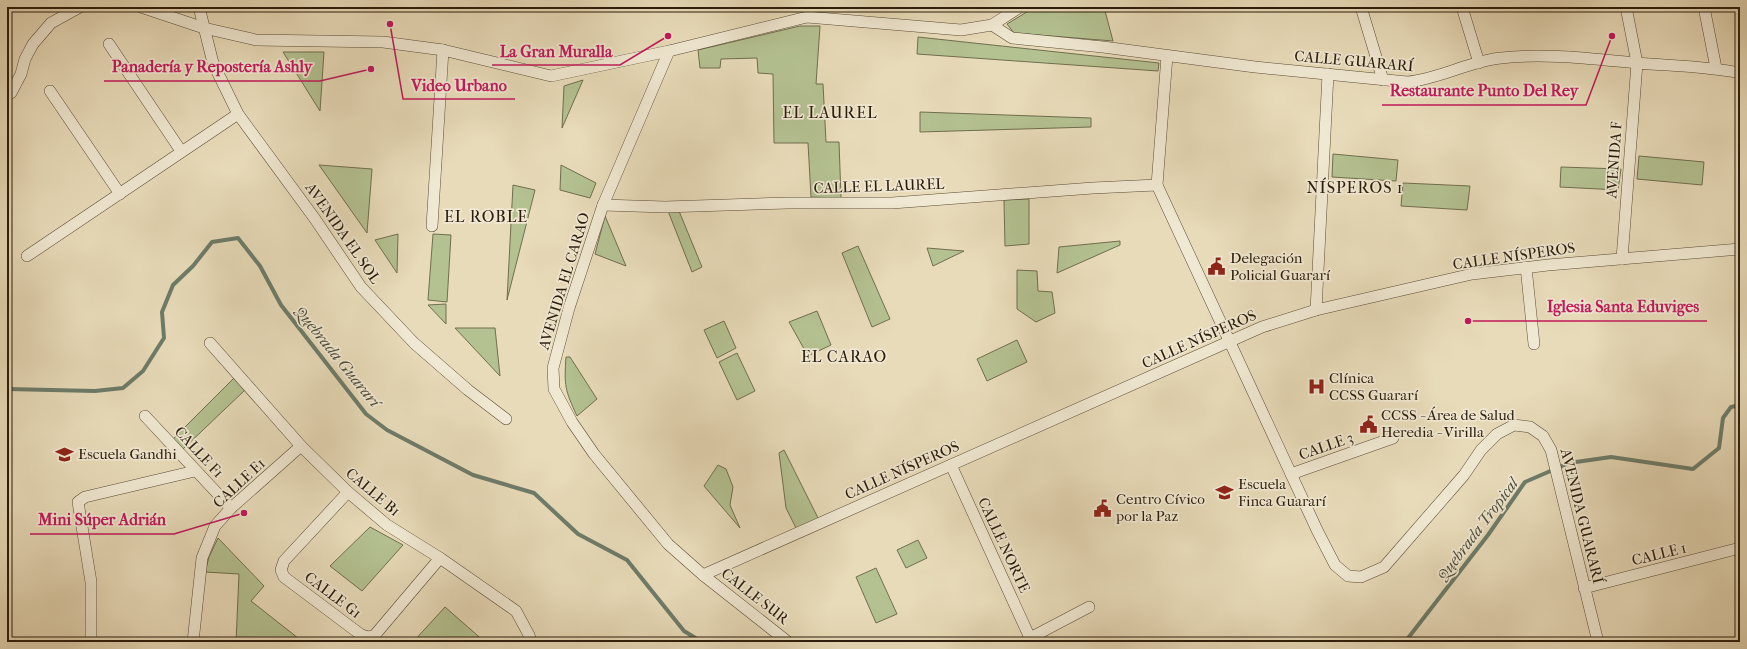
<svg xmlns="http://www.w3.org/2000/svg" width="1747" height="649" font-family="'IM FELL French Canon',serif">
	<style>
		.green { fill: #b4c191; stroke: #706e4e }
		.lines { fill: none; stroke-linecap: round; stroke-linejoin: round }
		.stream { stroke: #6c7c6a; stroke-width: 4 }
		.street-casing { stroke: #5a4c36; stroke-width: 12 }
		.street { stroke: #f0e8d2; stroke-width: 11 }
		.labels { text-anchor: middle; stroke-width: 3.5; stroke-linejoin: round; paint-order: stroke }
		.street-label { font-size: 15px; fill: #2b1c0b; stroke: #f0e8d2 }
		.poi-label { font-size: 15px; fill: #2b1c0b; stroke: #f0e8d2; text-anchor: start }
		.neighbourhood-label { font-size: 16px; letter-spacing: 1px; fill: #2b1c0b; stroke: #f0e8d2 }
		.water-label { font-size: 16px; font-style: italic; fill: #4c4c3b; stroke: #f0e8d2 }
		.leader { fill: none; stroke: #c2185b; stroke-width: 1.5 }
		.callout-dot { fill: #c2185b; stroke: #f0e8d2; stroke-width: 1.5 }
		.callout-label { font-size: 16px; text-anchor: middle; font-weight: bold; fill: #c2185b; stroke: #f0e8d2; stroke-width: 3.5; stroke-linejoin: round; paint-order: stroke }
	</style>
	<rect width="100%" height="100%" fill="#e8dbb9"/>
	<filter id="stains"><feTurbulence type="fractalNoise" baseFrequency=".005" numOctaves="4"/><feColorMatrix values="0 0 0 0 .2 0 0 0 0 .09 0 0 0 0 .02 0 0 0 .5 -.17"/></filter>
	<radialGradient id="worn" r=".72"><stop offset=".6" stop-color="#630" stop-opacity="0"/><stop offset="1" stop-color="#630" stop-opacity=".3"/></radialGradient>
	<g class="green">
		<path d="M1035,7H1104L1113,41L1014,33L1007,24Z"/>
		<path d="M800,26H820L816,84H823L826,142H839L841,198L811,197L808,143H774L773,74L758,73L757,58L721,59L720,68H700L698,50Z"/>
		<path d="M918,37L1159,63L1158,71L917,54Z"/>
		<path d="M283,52H324L320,111Z"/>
		<path d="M583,80L562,128L564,86Z"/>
		<path d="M920,112L1091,118V127L920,132Z"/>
		<path d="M1333,154L1398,160L1396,181L1332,177Z"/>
		<path d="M1639,156L1704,162L1702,185L1637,179Z"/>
		<path d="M319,165L372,169L367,233Z"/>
		<path d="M561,165L596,183L590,198L560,190Z"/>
		<path d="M1561,167L1621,169L1618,190L1560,187Z"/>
		<path d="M1403,183L1470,186L1467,210L1401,206Z"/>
		<path d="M513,185L535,190L507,300Z"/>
		<path d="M1029,199V244L1005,246L1004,200Z"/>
		<path d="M668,211H679L702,267L692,272Z"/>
		<path d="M605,216L626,266L595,254Z"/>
		<path d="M398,234L397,273L375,240Z"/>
		<path d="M433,234L451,235L447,302L428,300Z"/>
		<path d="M1120,241V245L1057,273L1059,247Z"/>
		<path d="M858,246L890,319L872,327L842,253Z"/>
		<path d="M927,248L964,251L933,266Z"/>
		<path d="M1017,270L1037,271L1038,291L1052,292L1055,313L1036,322L1017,309Z"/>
		<path d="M446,304V324L428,305Z"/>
		<path d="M817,311L831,345L808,356L789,322Z"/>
		<path d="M724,321L736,348L717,358L704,330Z"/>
		<path d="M455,328H495L500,376Z"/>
		<path d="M1017,340L1027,362L987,381L977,359Z"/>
		<path d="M737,353L755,391L737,400L719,362Z"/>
		<path d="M566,357H570L597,399L577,416C565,390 564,386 566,357Z"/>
		<path d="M234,378L245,390L182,450L172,440Z"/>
		<path d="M784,450L819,520L797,530L786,508L779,453Z"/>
		<path d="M718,465L726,469L733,487L730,505L740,528L704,486Z"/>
		<path d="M370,527L403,545L362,591L330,566Z"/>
		<path d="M218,538L264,586L251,601L303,642H236L239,574L205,572L209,557Z"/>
		<path d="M918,540L927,558L906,568L897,550Z"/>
		<path d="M876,568L897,614L876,623L856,577Z"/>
		<path d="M445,607L485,642H413Z"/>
	</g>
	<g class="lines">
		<g class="stream">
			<path d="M7,389L95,391L123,388L143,371L164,338L162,312L173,285L193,266L212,242L238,238L260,266L281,305L366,414L387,430L473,475L534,493L578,534L627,560L684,631L702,642"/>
			<path d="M1405,642L1488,535L1525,482L1569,463L1611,457L1693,469L1719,448L1723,418L1731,407L1740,405"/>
		</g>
		<defs>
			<g id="street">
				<path d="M141,7L204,28L256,40L383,42L443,50L551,76L669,51L807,17L961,30L992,25L1020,7"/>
				<path d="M199,7L213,63L238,114L315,219L361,287L414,343L468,390L506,419"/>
				<path d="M1361,7L1383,80"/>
				<path d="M1462,7L1479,63"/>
				<path d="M1704,7L1716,68"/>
				<path d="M992,25L1012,38L1103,47L1255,67L1407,82C1440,79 1469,61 1501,58C1546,53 1592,59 1637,63C1672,66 1706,66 1740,73"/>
				<path d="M109,44L181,151"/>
				<path d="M669,51L603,205L569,308L553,368L554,389L572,422L594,454L668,544L703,575L788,642"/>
				<path d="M1167,56L1157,185L1317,530L1335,565L1348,576L1361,577L1384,567L1464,475L1481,450L1497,434L1514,425L1530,427L1543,436L1551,450L1598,642"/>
				<path d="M50,91L120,194"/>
				<path d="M7,94L11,93L21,74L25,59L33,44L51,23L80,7"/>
				<path d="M603,205L665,207L788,203H892L1093,188L1157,185"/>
				<path d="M432,226L443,50"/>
				<path d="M27,256L238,114"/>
				<path d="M1622,259L1637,63L1626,7"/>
				<path d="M1526,267L1534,344"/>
				<path d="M1316,310L1328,74"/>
				<path d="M210,343L301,446L348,492L387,525L440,558L516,611L529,635L531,642"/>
				<path d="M145,416L231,508"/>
				<path d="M951,465L1030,638L1089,607"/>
				<path d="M1291,474L1393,438"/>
				<path d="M348,492L284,561L281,570L284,577L360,634L367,637L374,636L440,558"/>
				<path d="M703,575L1262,327L1316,310L1472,274L1548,265L1740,249"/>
				<path d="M1584,588L1740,548"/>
				<path d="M91,642V582L78,502L85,497L195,471"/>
				<path d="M193,642L202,558L215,526L231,508L301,446"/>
			</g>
		</defs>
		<use href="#street" class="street-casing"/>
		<use href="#street" class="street"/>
	</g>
	<defs>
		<symbol id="civic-bare" viewBox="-9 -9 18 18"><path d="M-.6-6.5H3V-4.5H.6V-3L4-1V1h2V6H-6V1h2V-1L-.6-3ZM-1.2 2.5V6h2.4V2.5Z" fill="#8f2418" stroke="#f0e8d2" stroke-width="2.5" paint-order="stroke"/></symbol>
		<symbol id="hospital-bare" viewBox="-9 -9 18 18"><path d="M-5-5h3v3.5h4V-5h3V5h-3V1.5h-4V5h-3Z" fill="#8f2418" stroke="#f0e8d2" stroke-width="2.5" paint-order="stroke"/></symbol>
		<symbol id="school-bare" viewBox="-9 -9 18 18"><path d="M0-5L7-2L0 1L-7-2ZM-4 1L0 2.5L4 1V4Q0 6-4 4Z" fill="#8f2418" stroke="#f0e8d2" stroke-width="2.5" paint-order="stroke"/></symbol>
	</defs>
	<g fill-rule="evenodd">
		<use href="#civic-bare" x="1204" y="254" width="25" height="25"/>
		<use href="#hospital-bare" x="1304" y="374" width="25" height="25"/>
		<use href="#civic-bare" x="1356" y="412" width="25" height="25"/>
		<use href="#school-bare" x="52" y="442" width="25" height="25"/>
		<use href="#school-bare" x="1212" y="480" width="25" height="25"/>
		<use href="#civic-bare" x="1090" y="496" width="25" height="25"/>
	</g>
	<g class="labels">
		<g class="street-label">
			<text transform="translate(1354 61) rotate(5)" y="5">CALLE GUARARÍ</text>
			<text transform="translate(1614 160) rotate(-86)" y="5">AVENIDA F</text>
			<text transform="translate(879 186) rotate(-2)" y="5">CALLE EL LAUREL</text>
			<text transform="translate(343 233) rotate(55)" y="5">AVENIDA EL SOL</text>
			<text transform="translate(1514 256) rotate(-8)" y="5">CALLE NÍSPEROS</text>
			<text transform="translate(564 281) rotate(-73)" y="5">AVENIDA EL CARAO</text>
			<text transform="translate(1199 339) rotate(-24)" y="5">CALLE NÍSPEROS</text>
			<text transform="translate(1326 446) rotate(-19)" y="5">CALLE 3</text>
			<text transform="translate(199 452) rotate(47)" y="5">CALLE F1</text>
			<text transform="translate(902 470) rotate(-24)" y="5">CALLE NÍSPEROS</text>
			<text transform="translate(239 483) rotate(-43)" y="5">CALLE E1</text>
			<text transform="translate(373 492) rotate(40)" y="5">CALLE B1</text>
			<text transform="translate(1582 516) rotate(76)" y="5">AVENIDA GUARARÍ</text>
			<text transform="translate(1004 545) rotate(65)" y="5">CALLE NORTE</text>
			<text transform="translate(1659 554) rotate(-14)" y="5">CALLE 1</text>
			<text transform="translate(333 595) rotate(37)" y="5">CALLE G1</text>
			<text transform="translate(755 596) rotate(38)" y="5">CALLE SUR</text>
		</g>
		<g class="poi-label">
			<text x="1230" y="263">Delegación<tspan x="1230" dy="17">Policial Guararí</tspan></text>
			<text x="1329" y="383">Clínica<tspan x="1329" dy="17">CCSS Guararí</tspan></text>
			<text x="1381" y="420">CCSS - Área de Salud<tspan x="1381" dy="17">Heredia - Virilla</tspan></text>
			<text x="78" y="459">Escuela Gandhi</text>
			<text x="1238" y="489">Escuela<tspan x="1238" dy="17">Finca Guararí</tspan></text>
			<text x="1116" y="504">Centro Cívico<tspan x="1116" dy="17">por la Paz</tspan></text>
		</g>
		<g class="neighbourhood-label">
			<text x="830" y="118">EL LAUREL</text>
			<text x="1355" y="193">NÍSPEROS 1</text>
			<text x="486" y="222">EL ROBLE</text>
			<text x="844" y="362">EL CARAO</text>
		</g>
		<g class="water-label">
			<text transform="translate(338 356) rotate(51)" y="6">Quebrada Guararí</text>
			<text transform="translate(1477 529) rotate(-53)" y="6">Quebrada Tropical</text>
		</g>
	</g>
	<path class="leader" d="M668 36L620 65H492M371 69L320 81H104M390 24L403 99H515M1612 36L1586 105H1382M1468 321L1538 321H1707M244 513L174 534H30"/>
	<g class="callout-dot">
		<circle cx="668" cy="36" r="4"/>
		<circle cx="371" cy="69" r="4"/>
		<circle cx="390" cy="24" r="4"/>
		<circle cx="1612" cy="36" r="4"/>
		<circle cx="1468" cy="321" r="4"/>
		<circle cx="244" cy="513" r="4"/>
	</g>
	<g class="callout-label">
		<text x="556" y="57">La Gran Muralla</text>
		<text x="212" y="72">Panadería y Repostería Ashly</text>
		<text x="459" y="91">Video Urbano</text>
		<text x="1484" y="96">Restaurante Punto Del Rey</text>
		<text x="1623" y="312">Iglesia Santa Eduviges</text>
		<text x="102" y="525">Mini Súper Adrián</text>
	</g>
	<rect width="1747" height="649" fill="none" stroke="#e8dbb9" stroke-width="24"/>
	<rect x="8" y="8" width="1731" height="633" fill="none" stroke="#2b1c0b" stroke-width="2"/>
	<rect x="12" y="12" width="1723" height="625" fill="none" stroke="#2b1c0b"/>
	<rect width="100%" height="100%" filter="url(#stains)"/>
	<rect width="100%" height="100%" fill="url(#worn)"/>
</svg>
